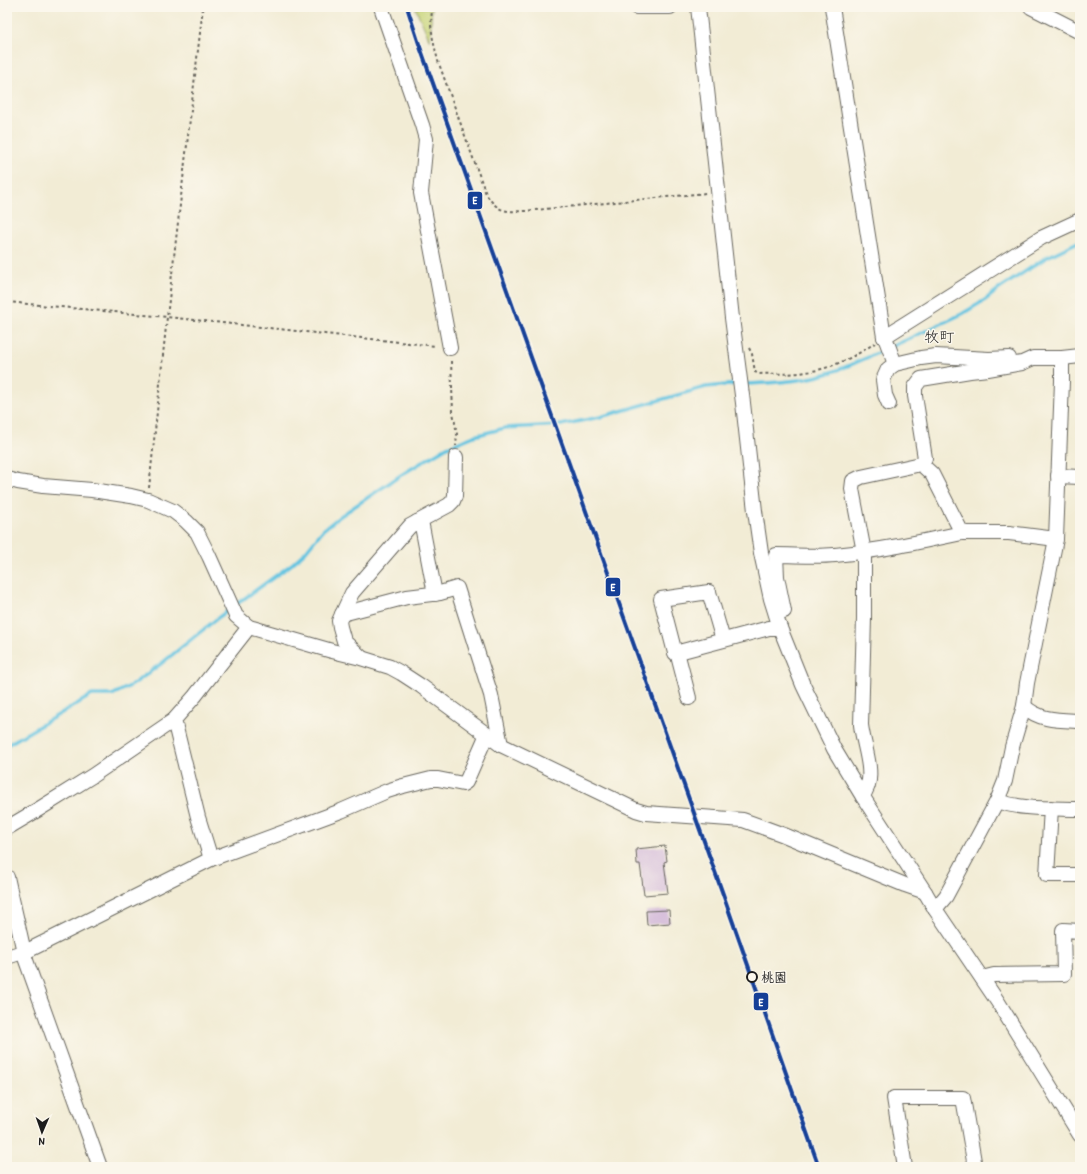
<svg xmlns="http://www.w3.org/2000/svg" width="1087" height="1174" font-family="'Patrick Hand','Klee One',sans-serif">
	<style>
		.green { fill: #c6d375; stroke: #717848 }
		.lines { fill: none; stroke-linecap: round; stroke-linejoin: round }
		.stream { stroke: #63c4e1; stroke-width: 3.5 }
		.building { fill: #cdb0d6 }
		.minor-casing { stroke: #67655d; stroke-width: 16 }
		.path { stroke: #67655d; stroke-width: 2; stroke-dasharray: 3 3; stroke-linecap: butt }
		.minor { stroke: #fff; stroke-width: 14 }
		.rail-1-casing { stroke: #fbf7ec; stroke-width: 7 }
		.rail-1 { stroke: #153f97; stroke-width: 4 }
		.stop-dot { fill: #fbf7ec; stroke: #1c1c1c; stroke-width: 2 }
		.labels { text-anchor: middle; stroke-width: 3; stroke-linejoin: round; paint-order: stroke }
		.stop-label { font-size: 13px; font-weight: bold; fill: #1c1c1c; stroke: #fbf7ec; text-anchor: start }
		.quarter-label { font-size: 15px; fill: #1c1c1c; stroke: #fbf7ec }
		.line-badge { stroke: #fbf7ec; stroke-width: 1.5 }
		.badge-label { font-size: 11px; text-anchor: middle; font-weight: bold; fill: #fff }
	</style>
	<rect width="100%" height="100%" fill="#fbf7ec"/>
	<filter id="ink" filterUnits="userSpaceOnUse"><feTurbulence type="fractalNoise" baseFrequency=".025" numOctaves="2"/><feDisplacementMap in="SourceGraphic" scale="8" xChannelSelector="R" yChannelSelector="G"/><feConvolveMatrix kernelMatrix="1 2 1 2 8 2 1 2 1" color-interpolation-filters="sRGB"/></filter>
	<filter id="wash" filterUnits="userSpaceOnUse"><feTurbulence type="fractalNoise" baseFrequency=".012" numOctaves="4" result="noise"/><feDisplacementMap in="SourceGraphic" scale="16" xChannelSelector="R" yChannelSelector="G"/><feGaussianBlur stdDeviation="0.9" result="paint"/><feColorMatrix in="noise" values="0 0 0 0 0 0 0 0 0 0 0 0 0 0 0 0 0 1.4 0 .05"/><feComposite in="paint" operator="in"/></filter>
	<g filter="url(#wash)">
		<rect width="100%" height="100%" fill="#f2ecd5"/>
		<path class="green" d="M415,7H432L430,41Z"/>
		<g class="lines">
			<g class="stream">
				<path d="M891,347L962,314L985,300L999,289L1047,257L1080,241"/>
				<path d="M744,384C771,383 799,382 826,374C846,368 866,358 886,349"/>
				<path d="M234,606L292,564L306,551L323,530L339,517L401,475L447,447L474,436L505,428L561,425L600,417L706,387L737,384"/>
				<path d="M7,745L92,695H112L132,685L162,663L219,617L229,610"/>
			</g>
		</g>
		<g id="blocks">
			<g class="building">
				<path d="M665,846L667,861L664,862L668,893L644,895L640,864H637L636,849Z"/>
				<path d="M669,910L670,923L647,925L646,911Z"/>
			</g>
		</g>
	</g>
	<g filter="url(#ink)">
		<use href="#blocks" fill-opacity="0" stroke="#67655d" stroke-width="1"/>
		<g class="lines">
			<defs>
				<g id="minor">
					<path d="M381,7L422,125L426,139L421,193L450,348"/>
					<path d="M636,7H670"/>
					<path d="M698,7L732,318L743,403L755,511L761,553L771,599L780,628L803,685L834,749L863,797L925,892L935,909L998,1002L1080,1135"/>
					<path d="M832,7L884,337L886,340L895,364"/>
					<path d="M1031,7L1080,32"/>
					<path d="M884,337L1041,238L1080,220"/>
					<path d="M889,404L885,395L883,380L888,369L895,364L921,358L936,356L989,359L1009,358"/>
					<path d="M1058,476L1080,477"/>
					<path d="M7,479L18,482L43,486L92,490L131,496L148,500L173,511L186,521L197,532L209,556L236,616L249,627L332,651L361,658L390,667L401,673L421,686L501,745L636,810L646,813L743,820L784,835L905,885L925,892"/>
					<path d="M417,522L422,526L435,594"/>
					<path d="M962,533H1009L1056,539"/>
					<path d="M784,611L777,577L776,555C795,555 815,557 835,555C878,551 920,542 962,533L932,474L921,464"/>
					<path d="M342,614L407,597L440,593L457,588L491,695L501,745"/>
					<path d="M723,640L709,592L661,599L675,653L769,628H780"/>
					<path d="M677,652L689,698"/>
					<path d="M361,657L344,641L340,627L339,621L352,593L410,526L449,505L453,501L455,496L456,457"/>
					<path d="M1024,706C1039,721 1060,720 1080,721"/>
					<path d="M174,720L198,817L211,859"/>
					<path d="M863,797C864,793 867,789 868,785C873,768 863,743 861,725L864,618V552L852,489L853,481L861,477L921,464L925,458L915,396V387L921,379L970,371L988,369L1022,363L1033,358H1062L1080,356"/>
					<path d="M997,801C1024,810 1052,808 1080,809"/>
					<path d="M1051,808L1047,875H1080"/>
					<path d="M7,828L39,809L92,776L174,720L195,696L249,627"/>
					<path d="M7,877L24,952"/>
					<path d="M935,909L946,896L997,801L1005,781L1012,747L1024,706L1027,683L1056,539L1062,381V358"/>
					<path d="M23,952L100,1167"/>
					<path d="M7,957L29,950L211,859L341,811L387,791L403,786L431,779H438L463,784L466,782L484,741L488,735"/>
					<path d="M982,978L994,975L1064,974L1063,930L1080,931"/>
					<path d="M905,1167L894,1098H963L975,1167"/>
				</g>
			</defs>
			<use href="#minor" class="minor-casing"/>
			<g class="path">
				<path d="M432,7L431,25L433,40L438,61L486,194C498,212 504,212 525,211L706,193"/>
				<path d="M7,302L167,317L436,346"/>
				<path d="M749,348L752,354L755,372L759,374C774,373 791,375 806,372C831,369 854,357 875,343"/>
				<path d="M451,361L453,412L457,434L456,446"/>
				<path d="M149,488L167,317L203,7"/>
			</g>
			<use href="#minor" class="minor"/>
			<defs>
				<path id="rail-1" d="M407,7L420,47L724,897L819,1167"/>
			</defs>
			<use href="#rail-1" class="rail-1-casing"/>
			<use href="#rail-1" class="rail-1"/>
		</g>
	</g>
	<circle class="stop-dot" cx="752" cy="977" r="5"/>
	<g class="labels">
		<g class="stop-label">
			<text x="761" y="982">桃園</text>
		</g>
		<g class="quarter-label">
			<text x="939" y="342">牧町</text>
		</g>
	</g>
	<g class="line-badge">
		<rect x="467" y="191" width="16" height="19" rx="4" fill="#153f97"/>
		<rect x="605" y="577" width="16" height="20" rx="4" fill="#153f97"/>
		<rect x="753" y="992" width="16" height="19" rx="4" fill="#153f97"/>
	</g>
	<g class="badge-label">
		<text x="475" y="204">E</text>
		<text x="613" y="591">E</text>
		<text x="761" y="1006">E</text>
	</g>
	<rect width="1087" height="1174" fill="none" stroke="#fbf7ec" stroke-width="24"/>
	<g transform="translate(42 1132) rotate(182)" stroke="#fbf7ec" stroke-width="3" paint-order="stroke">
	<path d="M0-3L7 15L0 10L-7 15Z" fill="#1c1c1c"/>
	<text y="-6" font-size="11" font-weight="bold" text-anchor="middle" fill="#1c1c1c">N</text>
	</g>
</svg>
